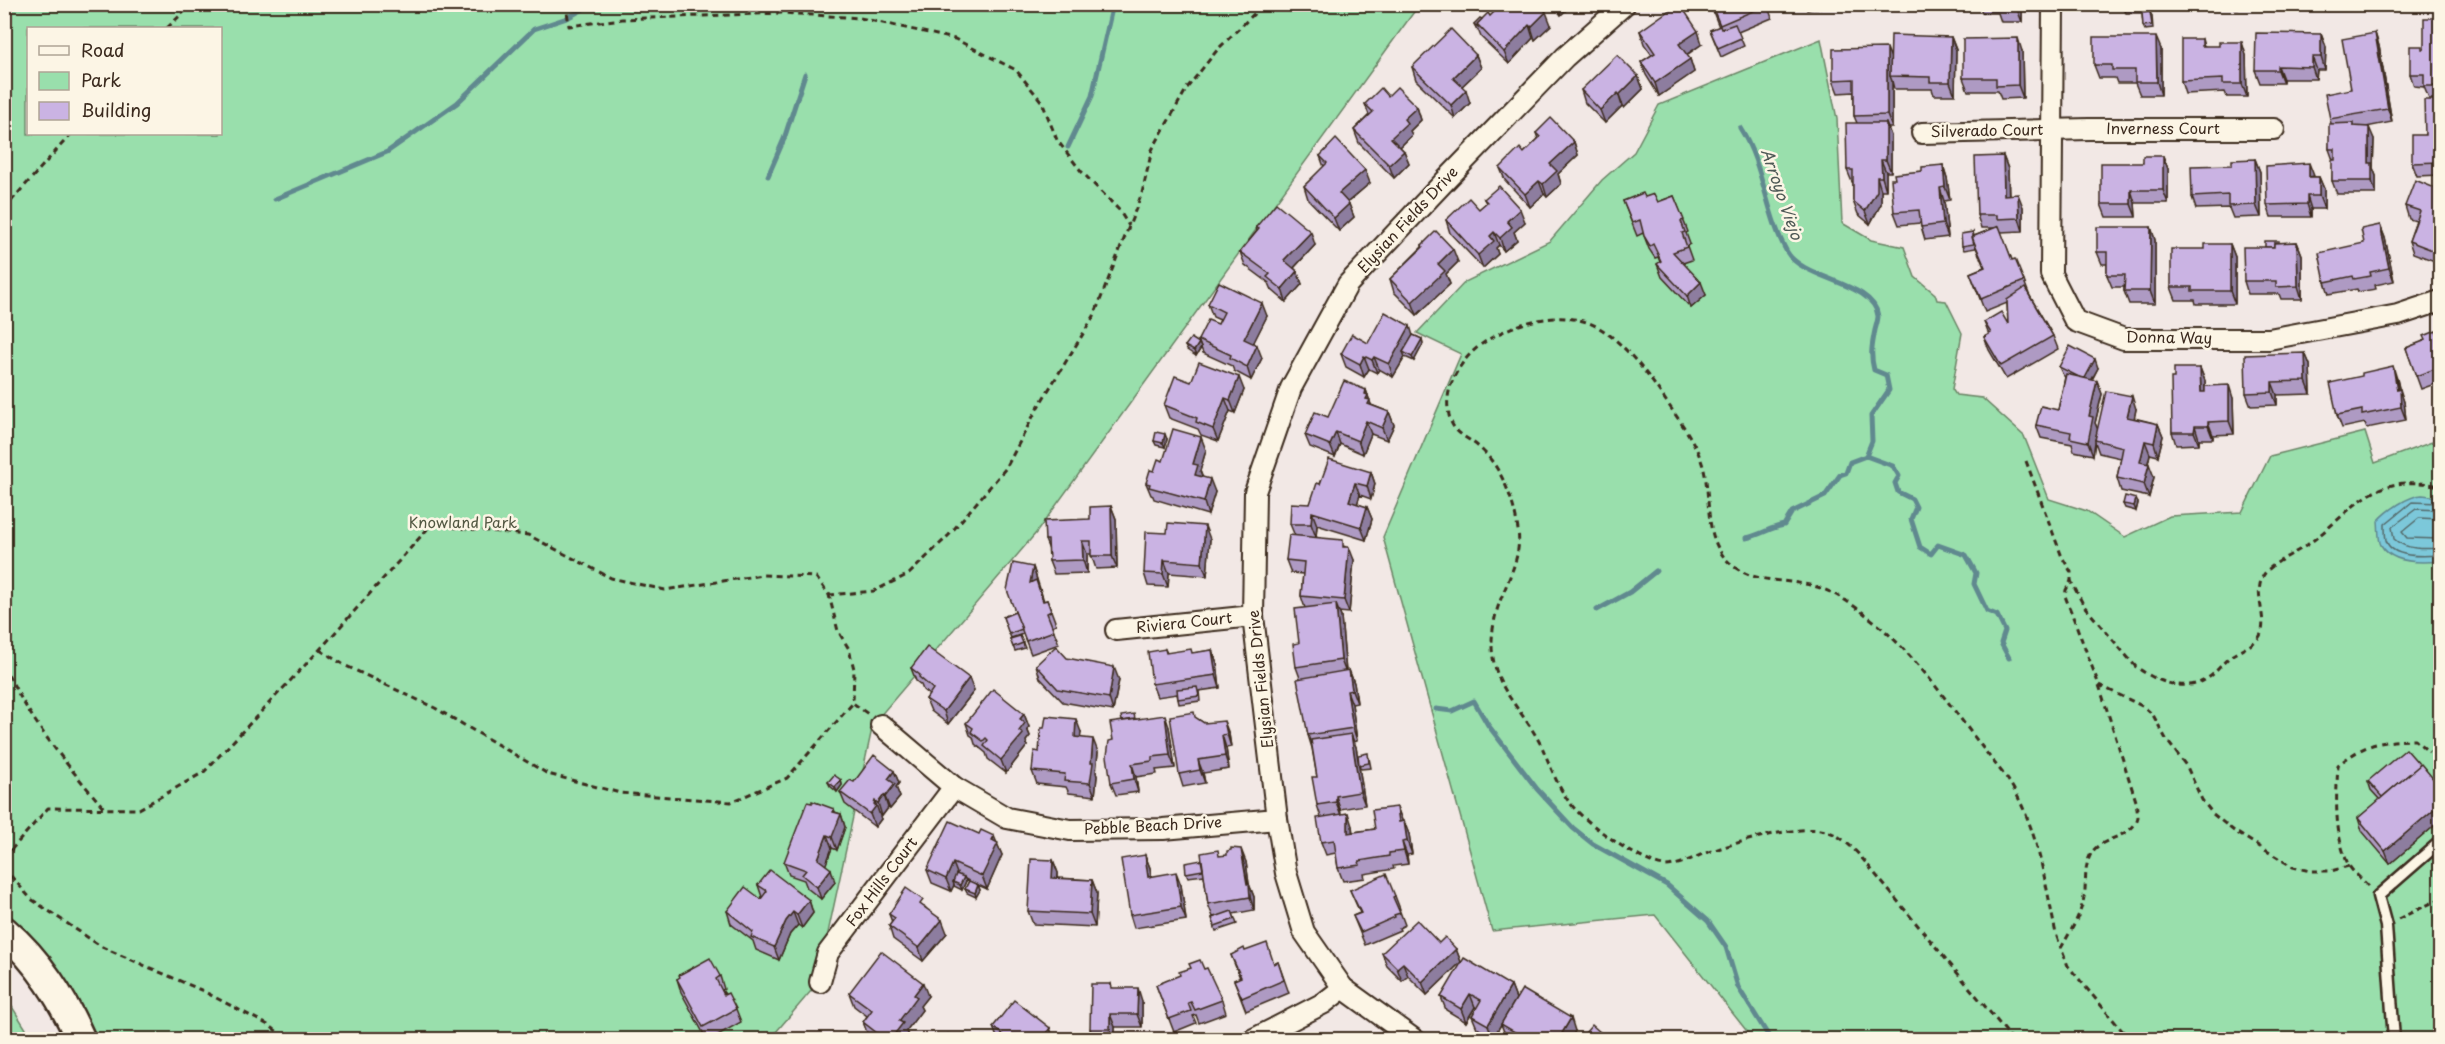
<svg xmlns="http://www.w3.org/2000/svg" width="2445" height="1044" font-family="'Playpen Sans',sans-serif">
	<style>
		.green { fill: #99dfac; stroke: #6a8465; stroke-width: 1.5; fill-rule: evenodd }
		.water { fill: #7bc8da; stroke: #61898f; stroke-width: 1.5 }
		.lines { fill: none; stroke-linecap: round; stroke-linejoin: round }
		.shore { stroke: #556969; stroke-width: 1.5 }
		.stream { stroke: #61898f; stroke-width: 5 }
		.service-casing { stroke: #3b2a1e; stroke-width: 15 }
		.minor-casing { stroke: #3b2a1e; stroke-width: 24 }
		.secondary-casing { stroke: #3b2a1e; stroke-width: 33 }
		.path { stroke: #3b2a1e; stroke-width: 3; stroke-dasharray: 6 4.5; stroke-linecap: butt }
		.service { stroke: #fcf5e5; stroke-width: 10 }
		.minor { stroke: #fcf5e5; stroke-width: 20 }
		.secondary { stroke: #fcf5e5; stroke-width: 28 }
		.wall { fill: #ae9ac3; stroke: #3b2a1e; stroke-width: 1.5 }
		.shaded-wall { fill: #8d7d9f; stroke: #3b2a1e; stroke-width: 1.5 }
		.building { fill: #cab3e3; stroke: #3b2a1e; stroke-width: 1.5 }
		.labels { text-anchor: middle; stroke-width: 5; stroke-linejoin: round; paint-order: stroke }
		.street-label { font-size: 15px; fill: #3b2a1e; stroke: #fcf5e5 }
		.park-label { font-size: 15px; fill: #525742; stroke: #fcf5e5 }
		.water-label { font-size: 16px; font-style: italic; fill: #4e5956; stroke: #fcf5e5 }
	</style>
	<rect width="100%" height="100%" fill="#f2e8e5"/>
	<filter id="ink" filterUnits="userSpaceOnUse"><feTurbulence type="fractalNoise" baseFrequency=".0167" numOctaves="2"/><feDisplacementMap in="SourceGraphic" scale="12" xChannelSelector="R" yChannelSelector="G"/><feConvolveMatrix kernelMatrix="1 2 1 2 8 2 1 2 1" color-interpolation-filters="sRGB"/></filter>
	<g filter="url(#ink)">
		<g class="green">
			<path d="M5,5H1419L1036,533L873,724L817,984L770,1039H82L5,942ZM28,28H220V134H28Z"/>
			<path d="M1821,39L1837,119L1842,223L1871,240L1904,247L1915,277L1935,294L1937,300L1946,301L1962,333L1952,389L1956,395L1982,398L2024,436L2049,499L2087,511L2125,537L2170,516L2242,512L2270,456L2365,432L2375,463L2440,439V1039H1753L1655,915L1492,931L1383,537L1461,354L1417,333L1465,282L1550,241L1602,180L1634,152L1659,105Z"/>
			<path d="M4,994L31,1037L33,1039H5Z"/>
		</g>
		<path class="water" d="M2422,495L2440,497V561C2422,563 2392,564 2381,545C2378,540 2379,529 2378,521C2388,510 2408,496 2422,495Z"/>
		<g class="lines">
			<g class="shore">
				<path d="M2440,503L2412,502L2385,524C2385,529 2385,535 2386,540C2391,559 2426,556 2440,555"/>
				<path d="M2440,510L2416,509L2392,527L2394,539C2406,550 2424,549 2440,548"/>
				<path d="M2440,519L2419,518L2402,532L2407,538L2440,539"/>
			</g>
			<g class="stream">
				<path d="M1740,128C1764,165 1766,215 1787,252C1803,280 1874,282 1878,316C1878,320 1876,326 1875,330C1872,345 1870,355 1874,370L1886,375L1889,390L1871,416L1872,441L1866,456"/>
				<path d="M1068,147L1092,96L1113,4"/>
				<path d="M768,176L784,139L805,74"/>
				<path d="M275,199L387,152L457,103L534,29L567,18L592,4"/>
				<path d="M1746,538C1761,535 1769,528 1784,525L1792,512L1825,496L1840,475L1846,473L1850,462L1866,456L1893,466L1899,476L1895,483L1898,492L1912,499L1916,507L1911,519L1920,547L1931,554L1938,545L1966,555L1976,573L1974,584L1987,611L1997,615L2005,631L2001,643L2009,658"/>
				<path d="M1597,610L1630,592L1656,571"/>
				<path d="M1436,709L1452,711L1474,701L1488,725L1537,789L1573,828L1593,844L1667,885L1708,921L1726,947L1738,987L1771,1040"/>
			</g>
			<defs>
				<path id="service" d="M2394,1040L2386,926L2378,896L2440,842"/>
				<g id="minor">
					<path d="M2053,4L2051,274L2075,321L2124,339H2269L2398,315L2440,301"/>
					<path d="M1922,133L2089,129H2274"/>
					<path d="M1116,630L1253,616"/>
					<path d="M881,725L954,787L1007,818L1070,830L1163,829L1277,819"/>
					<path d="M820,982L828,953L954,787"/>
					<path d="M1252,1040L1324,1003L1343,988"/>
					<path d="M1415,1040L1343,988L1304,932L1286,873L1277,819L1253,616L1255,492L1291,388L1348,284L1445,181L1565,57L1625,4"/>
				</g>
				<path id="secondary" d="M4,931C39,961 62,998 81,1040"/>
			</defs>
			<use href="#service" class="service-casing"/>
			<use href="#minor" class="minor-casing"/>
			<use href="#secondary" class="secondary-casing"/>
			<g class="path">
				<path d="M571,4L567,11L569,26L622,19L782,13L860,18L955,39L1016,70L1042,102L1057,140L1081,171L1119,210L1129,226"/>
				<path d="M167,28L192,4"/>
				<path d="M4,209L71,134"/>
				<path d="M2026,461L2062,557L2071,572V581"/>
				<path d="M829,595L874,591L909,574L949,535L1006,468L1038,407L1094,316L1142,193L1152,150L1187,88L1218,49L1264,4"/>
				<path d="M320,650L344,665L435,708L548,774L620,793L731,802L787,778L853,703"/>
				<path d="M4,665C28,719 66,764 104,808"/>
				<path d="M2099,685L2144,707L2153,715L2166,739L2187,767L2202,800L2213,814L2234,831L2293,867L2310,871H2331L2349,866"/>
				<path d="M4,858L48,808L139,809L204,772L324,645L431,525L528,535L611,578L665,590L762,575L816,577L829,595L838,631L849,649L854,669L853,703L868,714"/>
				<path d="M4,868L31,899L102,947L201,990L270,1026L288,1040"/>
				<path d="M2368,886C2362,879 2352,872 2348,864C2334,833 2336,799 2338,765C2366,743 2380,741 2415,740L2429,752"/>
				<path d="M2398,919L2440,899"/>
				<path d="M2013,1040L1861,857C1852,847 1842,837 1829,832C1802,822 1731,844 1703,854C1691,859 1678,866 1665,866C1644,865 1591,826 1577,811C1559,793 1552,769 1542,747C1519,701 1483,683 1494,623C1499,591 1523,564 1518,530C1514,502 1503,470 1482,450C1466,434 1451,436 1448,409C1445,386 1461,360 1479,346C1511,322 1565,306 1601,329C1625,344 1650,377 1666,401C1679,420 1695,441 1702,463C1712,493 1703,531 1724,557C1744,581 1770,579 1798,583C1814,585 1829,590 1843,599C1912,641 1955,716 2006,777C2037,822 2045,882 2056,934L2061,948"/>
				<path d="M2130,1040L2068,966L2061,948C2070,932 2081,915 2084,897C2087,882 2083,866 2092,852C2104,836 2133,838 2138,817L2136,801L2099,685L2065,596L2066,590L2071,581L2084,606L2136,667C2156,681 2185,694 2208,678C2217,672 2223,662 2231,656C2241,649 2259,644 2262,631C2266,613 2252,590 2265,573C2275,561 2294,554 2307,545C2355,510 2372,471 2440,486"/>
			</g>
			<use href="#service" class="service"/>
			<use href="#minor" class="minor"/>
			<use href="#secondary" class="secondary"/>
		</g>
		<g class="wall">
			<path d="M1551,4H1572L1561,15Z"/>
			<path d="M1710,4H1767L1772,18L1738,32L1744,46L1721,57L1710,30L1719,27Z"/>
			<path d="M1805,4H1843L1807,10Z"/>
			<path d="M1875,4H1904V9H1877Z"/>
			<path d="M1979,4H2022V22H2001L1998,13H1982Z"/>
			<path d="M2092,4H2116V7H2093Z"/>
			<path d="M2122,4H2148V12H2150L2152,16L2153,29L2145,30L2143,26L2142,13H2126Z"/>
			<path d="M2160,4H2206V8L2162,9Z"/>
			<path d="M2233,4H2254V8H2234Z"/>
			<path d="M2280,4H2300V9H2282Z"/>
			<path d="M2325,4H2374V10L2327,11Z"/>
			<path d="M2399,4H2440V9H2401Z"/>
			<path d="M1490,16L1551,25L1535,40L1533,38L1509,64L1481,37L1479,32L1476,28L1474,24L1482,19Z"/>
			<path d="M2440,18V99H2429L2424,87L2414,86L2410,74L2423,49H2424Z"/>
			<path d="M1640,31L1702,44L1687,55L1690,59L1694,72L1659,96L1646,75L1641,62L1652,55L1644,44Z"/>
			<path d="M2375,33L2379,46L2392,122L2366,127L2374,139L2373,168L2376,176V194H2337L2332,181L2333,160L2329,149L2331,124L2330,119L2351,89Z"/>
			<path d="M2321,34L2326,47L2325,70H2317L2316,79H2283V83H2260L2255,70Z"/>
			<path d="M1951,37L1956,50L1955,95H1934L1932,89H1894L1892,81V128H1888L1891,136V172H1886V190H1881V204L1870,224L1858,214L1853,201V182H1852L1847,170L1857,123L1854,116V92L1838,93L1833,80L1890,58Z"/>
			<path d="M2202,39L2204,46L2246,55L2247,97H2227L2225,92L2185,94L2181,81Z"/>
			<path d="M2161,49V95H2140L2135,83H2117L2115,78H2099L2094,65Z"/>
			<path d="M2022,51L2023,98L2001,99L1998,91H1968L1963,78Z"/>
			<path d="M1476,55L1481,68L1462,86L1470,103L1455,118L1416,80L1412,67Z"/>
			<path d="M1638,76L1643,89L1624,108L1622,106L1605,123L1585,103L1581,90Z"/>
			<path d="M1388,96L1417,107L1421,120L1410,131L1412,135L1400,147L1404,151L1409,163L1394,178L1359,143L1354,130L1369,115L1365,104Z"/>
			<path d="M2440,100V175L2417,176L2412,163Z"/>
			<path d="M1536,133L1574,142L1578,155L1558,174L1561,184L1547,197L1544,194L1530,207L1505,180L1500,168L1524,153L1538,139Z"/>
			<path d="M1320,156L1370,183L1348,202L1354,217L1339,231L1308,199L1304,186L1324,167Z"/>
			<path d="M2003,156L2008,169L2009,195L2023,207V231L2001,232L1999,228L2012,260L2024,281L2029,294L2053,336L2058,349L2006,379L1989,350L1984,337L1989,335L1984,322L2008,324L2007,303L1985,312L1970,273L1984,267L1975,245L1976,248L1964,250L1962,246L1973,232L1974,236L1995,228H1981L1977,215Z"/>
			<path d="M2163,156L2168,169V203H2135L2136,217H2106L2101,204L2143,163Z"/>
			<path d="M2255,159L2260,172L2261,217L2233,218L2229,208L2196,209L2192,197Z"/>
			<path d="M1943,165L1947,178L1950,200L1944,201L1948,237L1925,240L1920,223L1899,225L1894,212L1895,179Z"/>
			<path d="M2314,177H2319L2324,189V209H2311V217H2271L2267,205Z"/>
			<path d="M2440,190V263L2413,253L2409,241L2416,221L2409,219L2405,206Z"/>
			<path d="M1674,196L1688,232L1686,233L1690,244L1687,246L1692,260L1683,263L1706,295L1691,308L1662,277L1657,264L1660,262L1658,257L1655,258L1649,249L1643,233L1637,236L1623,201L1645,197L1658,202Z"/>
			<path d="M1484,199L1525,222L1514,232L1517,240L1504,251L1499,245L1496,248L1498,254L1483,268L1450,233L1446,220L1479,209L1486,203Z"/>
			<path d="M2380,225L2385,238L2394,281L2375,285L2376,289L2358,292L2357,289L2329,294L2325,282L2364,243Z"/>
			<path d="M1256,227L1315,245L1294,268L1297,271L1302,284L1286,302L1272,290L1269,283L1245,265L1240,252L1257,231Z"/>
			<path d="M2151,227L2155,240V304H2129L2124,291V287H2112L2107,275V264H2102L2097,252Z"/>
			<path d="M2297,242L2302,255V299H2281L2279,294H2248L2244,281L2265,247L2280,243Z"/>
			<path d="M2230,244L2235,257V304H2196L2195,300H2176L2171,287L2205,249Z"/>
			<path d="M1422,245L1458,262L1446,274L1450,284L1417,315L1394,292L1390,279L1422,247Z"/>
			<path d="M1208,304L1267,316L1253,343L1262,358L1251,380L1234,371L1232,366L1203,353L1198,340L1218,324L1220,320L1213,317Z"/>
			<path d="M1413,335L1422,339L1423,344L1414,361L1405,357L1393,377L1379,369L1377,373L1369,369L1364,377L1346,367L1341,354L1368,343Z"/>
			<path d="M2440,335V382L2421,389L2406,348Z"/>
			<path d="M1185,346L1201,348L1196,356L1187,350Z"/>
			<path d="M2305,353L2310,365L2311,394L2277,395V405L2251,406L2246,393Z"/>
			<path d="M2059,367L2098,368L2092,380L2097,381L2102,394L2095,423L2097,428L2136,409L2134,418L2158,424L2163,436L2158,456L2150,454L2148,464L2154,477L2149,497L2121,491L2117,478L2121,458L2099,453L2095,442L2093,455L2074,451L2072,444L2041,438L2036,425L2058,410L2065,377L2063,375Z"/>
			<path d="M2200,368L2205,381V386L2233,398L2234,434L2213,435V439H2199V444L2176,445L2172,432L2174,378Z"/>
			<path d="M2397,379L2399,389L2404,402L2406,420L2367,428L2365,423L2342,428L2337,415Z"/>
			<path d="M1191,382L1244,390L1235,413L1230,411L1218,441L1201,435L1198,429L1169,418L1164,405Z"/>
			<path d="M1366,390L1371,405L1389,412L1394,425L1387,440L1371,434L1363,454L1340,444L1335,457L1310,447L1305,435Z"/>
			<path d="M1167,439L1165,447L1156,445L1154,441Z"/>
			<path d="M1206,450L1200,471L1202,477L1215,492L1208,515L1154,499L1153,496L1151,495L1146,483L1154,471L1163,461Z"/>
			<path d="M1371,472L1375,484L1371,499L1360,495L1357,504L1367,507L1372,519L1366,540L1317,525L1316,537L1346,547L1354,560L1349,613L1339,612L1341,617L1346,671L1349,670L1354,683L1357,703L1352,704L1357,741L1354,742L1356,747L1365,805L1340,809L1341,814L1352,826L1353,832L1375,829L1397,807L1402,821L1409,834L1412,854L1407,855L1408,864L1393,866L1394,869L1364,874L1365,878L1343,881L1338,868L1336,853L1326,855L1321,842V817L1317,805V777L1312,748L1308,735L1300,678L1296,667L1299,643L1305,608L1301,596L1303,574L1291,573L1286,560L1295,536L1290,524L1310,504L1320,484Z"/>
			<path d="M2138,503L2136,511L2125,508L2123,504Z"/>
			<path d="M1111,506L1116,519L1117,568L1096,569L1091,554H1087V573L1054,574L1049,561V550L1045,540L1090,519Z"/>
			<path d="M1167,533L1210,539L1207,576L1169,573L1168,587L1148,586L1144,573Z"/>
			<path d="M1033,567L1044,601L1047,600L1056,624L1052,626L1059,644L1031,654L1023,634L1011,638L1003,617L1015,612Z"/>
			<path d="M1020,636L1025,648L1015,651L1010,639Z"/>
			<path d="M1165,649L1167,653H1193L1212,650L1217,663L1220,688L1199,691L1200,701L1179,704L1177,694L1157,697L1152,684Z"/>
			<path d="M1036,665L1119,680L1113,711L1063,702L1040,678Z"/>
			<path d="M911,668L969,678L974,691L948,724L931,711L926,699L929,695L923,690L921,685L916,681Z"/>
			<path d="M1024,714L1029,727L1027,729L1030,736L1026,741L1027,746L1006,773L988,759L986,753L975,744L973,737L970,735L966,723Z"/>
			<path d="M1196,718L1204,723L1229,734L1231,747L1226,748L1229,769L1203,773L1205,783L1183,787L1179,774Z"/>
			<path d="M1136,719L1169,727L1175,768L1156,770L1157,774L1136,777L1138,792L1116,795L1111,783L1113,740Z"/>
			<path d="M1081,732L1080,738L1098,752L1096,772L1097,776L1095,796L1069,793L1066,787L1037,784L1032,771L1039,752Z"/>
			<path d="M1369,758L1371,768L1361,769L1359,765Z"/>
			<path d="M2420,765L2440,787V821L2390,864L2362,831L2358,818L2380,800L2371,790L2368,781Z"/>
			<path d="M894,771L899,783L896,787L900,797L890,809L888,808L882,816L880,814L881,819L875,827L845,804L840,792L854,782Z"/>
			<path d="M841,780L842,785L837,792L830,786L828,782Z"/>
			<path d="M835,812L841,814L845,827L837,850L832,848L825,865L835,882L821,899L807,888L804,880L789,875L784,862Z"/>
			<path d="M996,842L1002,855L987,889L978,885L980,890L976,897L967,893L965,889L969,881L965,879L966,881L962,890L954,886V885L951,891L932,883L927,870Z"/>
			<path d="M1145,855L1150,868L1151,876L1181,885L1186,920L1134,928L1130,915Z"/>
			<path d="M1221,856L1246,862L1249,884L1254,897V910L1233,914L1237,924L1216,931L1212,918L1218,916L1213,917L1208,904L1204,875L1188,877L1186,873L1201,860Z"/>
			<path d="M1053,860L1058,873V878L1092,880L1097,893L1095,927L1033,924L1028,911Z"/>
			<path d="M758,885L809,900L813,913L802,928L798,925L790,934L779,960L756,950L753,941L731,924L727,911L761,899L762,897Z"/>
			<path d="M1350,890L1395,896L1400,909H1399L1405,925L1399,928L1400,930L1365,945L1353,916L1360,913Z"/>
			<path d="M925,907L947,933L923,961L893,939L889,926L892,922L889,914Z"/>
			<path d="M1439,943L1456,949L1461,962L1427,995L1408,976L1402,981L1387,966L1382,953Z"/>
			<path d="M1245,951L1274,964L1278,962L1289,993L1246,1011L1234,980L1240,978L1231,955Z"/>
			<path d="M1204,969L1222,1000L1226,1013L1199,1023L1196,1015L1193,1016L1196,1023L1174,1032L1156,985Z"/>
			<path d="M720,976L724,989L722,990L736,1009L741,1022L709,1040H707L681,992L677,979Z"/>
			<path d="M1111,984L1112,988L1142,1001V1027H1115V1040H1094L1090,1029Z"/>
			<path d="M1511,986L1516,999L1493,1038L1477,1028L1472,1016L1477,1008L1475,1007L1466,1022L1446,1010L1441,997Z"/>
			<path d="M849,993L928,996L920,1006L922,1010L906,1031L908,1036L905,1040H874L868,1035L863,1022L867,1016L854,1006Z"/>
			<path d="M1501,1024L1575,1031L1570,1040H1511L1506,1037Z"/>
			<path d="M993,1027L1050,1028L1054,1040H998Z"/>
		</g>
		<g class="shaded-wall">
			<path d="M1557,4H1572L1561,15Z"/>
			<path d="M2017,4H2022V22L2017,9Z"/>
			<path d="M2145,4H2148V13Z"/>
			<path d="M1546,12L1551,25L1535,40L1531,27Z"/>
			<path d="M1529,25L1533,38L1509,64L1504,52Z"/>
			<path d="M1698,31L1702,44L1684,56L1679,44Z"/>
			<path d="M2375,33L2379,46L2392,122L2388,109Z"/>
			<path d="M2321,34L2326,47L2325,70L2321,57Z"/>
			<path d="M1951,37L1956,50L1955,95L1950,82Z"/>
			<path d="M2156,37L2161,49V95L2157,82Z"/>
			<path d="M2018,38L2022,51L2023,98L2018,85Z"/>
			<path d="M2242,42L2246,55L2247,97L2242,84Z"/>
			<path d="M1887,48L1892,61L1890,76L1892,81V128L1887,115Z"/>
			<path d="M1476,55L1481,68L1458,90L1453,78Z"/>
			<path d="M2312,57L2317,70L2316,79L2312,67Z"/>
			<path d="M1690,59L1694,72L1659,96L1655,83Z"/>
			<path d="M2278,66L2283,79V83L2278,70Z"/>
			<path d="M1638,76L1643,89L1624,108L1619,95Z"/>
			<path d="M1466,90L1470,103L1455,118L1451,105Z"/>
			<path d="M1618,93L1622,106L1605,123L1600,110Z"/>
			<path d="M1417,107L1421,120L1410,131L1412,135L1396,151L1391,138L1404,119Z"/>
			<path d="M1886,123L1891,136V172L1886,160Z"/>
			<path d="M2369,127L2374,139L2373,168L2376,176V194L2372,181L2369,163Z"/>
			<path d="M1574,142L1578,155L1558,174L1561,184L1547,197L1543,184L1550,164Z"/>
			<path d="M1404,151L1409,163L1394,178L1389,165Z"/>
			<path d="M2003,156L2008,169L2009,208L2004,195Z"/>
			<path d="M2163,156L2168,169V203L2163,190Z"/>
			<path d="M2255,159L2260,172L2261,217L2256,205Z"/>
			<path d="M1881,160L1886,172V190L1882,177Z"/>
			<path d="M2309,163L2314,176L2309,177Z"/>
			<path d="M1943,165L1947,178L1950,200L1945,187Z"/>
			<path d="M1365,170L1370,183L1343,206L1339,193Z"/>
			<path d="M1877,177L1881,190V204L1870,224L1865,211Z"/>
			<path d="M2319,177L2324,189V209L2319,196Z"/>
			<path d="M1539,181L1544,194L1530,207L1525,194Z"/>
			<path d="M1940,188L1944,201L1948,237L1943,224Z"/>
			<path d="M2131,190L2135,203L2136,217L2131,204Z"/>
			<path d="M2018,194L2023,207V231L2019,218Z"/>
			<path d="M2307,196L2311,209V217L2307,204Z"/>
			<path d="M1349,204L1354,217L1339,231L1334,218Z"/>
			<path d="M1520,209L1525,222L1514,232L1517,240L1504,251L1500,238L1507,221Z"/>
			<path d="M2380,225L2385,238L2394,281L2389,268Z"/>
			<path d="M2151,227L2155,240V304L2150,291Z"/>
			<path d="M1311,232L1315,245L1289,273L1284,260Z"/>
			<path d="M1494,232L1499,245L1496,248L1498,254L1483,268L1478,255L1490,236Z"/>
			<path d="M2440,238V263L2435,251Z"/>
			<path d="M2297,242L2302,255V299L2298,286Z"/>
			<path d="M2230,244L2235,257V304L2230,291Z"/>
			<path d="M1453,249L1458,262L1446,274L1450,284L1417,315L1412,302L1438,264Z"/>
			<path d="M1297,271L1302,284L1286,302L1282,289Z"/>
			<path d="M1701,282L1706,295L1691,308L1687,296Z"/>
			<path d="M1262,303L1267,316L1249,352L1244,339Z"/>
			<path d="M1410,326L1414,339L1403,352L1405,357L1393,377L1389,364Z"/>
			<path d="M1422,339L1423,344L1414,361L1412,357Z"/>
			<path d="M1199,343L1201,348L1196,356L1194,351Z"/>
			<path d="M1257,345L1262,358L1251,380L1247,367Z"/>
			<path d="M2305,353L2310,365L2311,394L2306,381Z"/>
			<path d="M1364,356L1369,369L1364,377L1360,364Z"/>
			<path d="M1374,357L1379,369L1377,373L1372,360Z"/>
			<path d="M2095,359L2098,368L2087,388L2084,379Z"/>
			<path d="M2393,366L2397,379L2400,392V389L2404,402L2406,420L2401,407Z"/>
			<path d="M2200,368L2205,381V405L2201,392Z"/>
			<path d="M1239,377L1244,390L1235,413L1230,400Z"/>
			<path d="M2097,381L2102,394L2095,423L2098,430L2095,440V442L2093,455L2088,442L2089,416Z"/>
			<path d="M2272,382L2277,395V405L2272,392Z"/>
			<path d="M2229,385L2233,398L2234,434L2229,421Z"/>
			<path d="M1366,390L1374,413L1373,416L1365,394Z"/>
			<path d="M2132,396L2136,409L2132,430L2127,417Z"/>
			<path d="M1225,398L1230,411L1218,441L1213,429Z"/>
			<path d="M1389,412L1394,425L1387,440L1382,428Z"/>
			<path d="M1366,421L1371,434L1363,454L1358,441Z"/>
			<path d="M2208,422L2213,435V439L2208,426Z"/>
			<path d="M2158,424L2163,436L2158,456L2154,443Z"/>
			<path d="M2195,426L2199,439V444L2194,432Z"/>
			<path d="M1336,432L1340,444L1335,457L1330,445Z"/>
			<path d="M1165,434L1167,439L1165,447L1163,443Z"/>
			<path d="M1201,437L1206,450L1200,471L1203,478L1195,475L1193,464Z"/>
			<path d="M2145,441L2150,454L2145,475L2140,462Z"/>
			<path d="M2149,464L2154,477L2149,497L2144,484Z"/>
			<path d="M1371,472L1375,484L1371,499L1367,486Z"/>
			<path d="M1210,479L1215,492L1208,515L1204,502Z"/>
			<path d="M1355,483L1360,495L1354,514L1349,501Z"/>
			<path d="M2136,499L2138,503L2136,511L2134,506Z"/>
			<path d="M1111,506L1116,519L1117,568L1112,556Z"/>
			<path d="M1367,507L1372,519L1366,540L1361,527Z"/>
			<path d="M1312,512L1317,525L1316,537L1311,524Z"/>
			<path d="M1205,526L1210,539L1207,576L1202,563Z"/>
			<path d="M1082,541L1087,554V573L1083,560Z"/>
			<path d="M1349,547L1354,560L1349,613L1344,600Z"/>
			<path d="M1164,560L1169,573L1168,587L1163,574Z"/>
			<path d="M1033,567L1037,580V582L1030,583Z"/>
			<path d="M1336,604L1341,617L1346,673L1341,660Z"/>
			<path d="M1212,650L1217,663L1220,688L1216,675Z"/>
			<path d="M1114,667L1119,680L1113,711L1109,698Z"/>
			<path d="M1349,670L1354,683L1357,703L1352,690Z"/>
			<path d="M969,678L974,691L948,724L944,711Z"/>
			<path d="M1347,691L1352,704L1357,741L1353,728Z"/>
			<path d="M1024,714L1029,727L1027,729L1030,736L1026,741L1027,746L1006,773L1001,760L1019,731L1020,719Z"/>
			<path d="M1165,715L1169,727L1175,768L1170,755Z"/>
			<path d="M1076,719L1081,732L1079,750L1075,737Z"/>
			<path d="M1224,721L1229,734L1231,747L1227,734Z"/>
			<path d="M1351,734L1356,747L1365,805L1360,792Z"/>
			<path d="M1222,735L1226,748L1229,769L1225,756Z"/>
			<path d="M1093,739L1098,752L1096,772L1097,776L1095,796L1090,783L1091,763Z"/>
			<path d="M1198,760L1203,773L1205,783L1200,770Z"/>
			<path d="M1132,764L1136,777L1138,792L1134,779Z"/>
			<path d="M894,771L899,783L896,787L900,797L890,809L885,797L888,779Z"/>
			<path d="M841,780L842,785L837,792L835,787Z"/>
			<path d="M884,795L888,808L882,816L878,803Z"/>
			<path d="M1336,796L1340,809L1341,815L1336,802Z"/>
			<path d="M875,801L881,819L875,827L870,814Z"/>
			<path d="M2440,804V821L2390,864L2385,851Z"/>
			<path d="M1397,807L1402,820L1404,835L1399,822Z"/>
			<path d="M834,809L838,820L841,814L845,827L837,850L832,837L833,812Z"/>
			<path d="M1348,813L1352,826L1353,846L1348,833Z"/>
			<path d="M1404,821L1409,834L1412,854L1407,841Z"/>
			<path d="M827,835L832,848L823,872L818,859Z"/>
			<path d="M994,836L1002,855L987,889L982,876Z"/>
			<path d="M1402,842L1407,855L1408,864L1404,851Z"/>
			<path d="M1241,849L1246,862L1249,884L1254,897V910L1250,897Z"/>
			<path d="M1145,855L1150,868L1153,890L1148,877Z"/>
			<path d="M1053,860L1058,873L1057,891L1052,878Z"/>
			<path d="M953,863L958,876L953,882L954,885L951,891L946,879Z"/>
			<path d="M831,869L835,882L821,899L817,887Z"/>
			<path d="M1176,872L1181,885L1186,920L1181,907Z"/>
			<path d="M964,877L966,881L962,890L960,885Z"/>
			<path d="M1092,880L1097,893L1095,927L1090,914Z"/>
			<path d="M978,885L980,890L976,897L975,893Z"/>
			<path d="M809,900L813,913L802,928L797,915Z"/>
			<path d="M793,912L798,925L790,934L779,960L774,947L786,921Z"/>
			<path d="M942,920L947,933L923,961L919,948Z"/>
			<path d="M1456,949L1461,962L1427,995L1422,982Z"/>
			<path d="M1403,963L1408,976L1402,981L1397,968Z"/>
			<path d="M923,983L928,996L920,1006L922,1010L906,1031L908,1036L905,1040H890L899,1021L914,995Z"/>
			<path d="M1511,986L1516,999L1493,1038L1488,1025Z"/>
			<path d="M1138,988L1142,1001V1027L1137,1014Z"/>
			<path d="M1470,994L1475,1007L1466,1022L1461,1009Z"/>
			<path d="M1110,1014L1115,1027V1040H1114L1110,1029Z"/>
			<path d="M1571,1018L1575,1031L1570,1040H1558Z"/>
			<path d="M1050,1028L1054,1040H1043V1038Z"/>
		</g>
		<g class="building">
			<path d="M1502,4H1539L1546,12L1531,27L1529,25L1504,52L1477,24L1488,13L1490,16Z"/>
			<path d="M1678,4H1680L1698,31L1679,44L1690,59L1655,83L1641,62L1655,53L1640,31Z"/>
			<path d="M1711,4H1767V5L1720,25Z"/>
			<rect x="1996" y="4" width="21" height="5"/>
			<path d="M2150,12L2152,25L2143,26L2142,13Z"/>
			<path d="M1480,18L1482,19L1477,24L1478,27L1474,24Z"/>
			<path d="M2424,18H2440V86H2424V74H2410V46H2422V49H2424Z"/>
			<path d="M1735,24L1741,38L1718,48L1710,30L1720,26L1721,29Z"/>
			<path d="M1451,29L1476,55L1453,78L1466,90L1451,105L1412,67Z"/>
			<path d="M2256,33L2321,34V57H2312V67L2278,66V70H2255Z"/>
			<path d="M2375,33L2388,109L2330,119L2325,94L2351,89L2342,39Z"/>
			<path d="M1891,35L1951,37L1950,82H1930V77L1890,76Z"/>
			<path d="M2094,37H2156L2157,82H2135V70H2112V65H2094Z"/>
			<path d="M2018,38V85L1996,86V78H1963V39Z"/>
			<path d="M2181,39H2202V46H2219V42H2242V84H2223V79L2181,81Z"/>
			<path d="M1887,48V115L1854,116V79L1833,80V49Z"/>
			<path d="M1617,55L1638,76L1619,95L1618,93L1600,110L1581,90Z"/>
			<path d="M1397,87L1417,107L1404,119L1407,123L1391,138L1404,151L1389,165L1354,130L1373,112L1365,104L1381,88L1388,96Z"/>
			<path d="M2424,100H2440V166V162L2412,163V135H2425Z"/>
			<path d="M1551,118L1574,142L1550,164L1557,171L1543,184L1539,181L1525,194L1500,168L1520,148L1524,153L1540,137L1536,133Z"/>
			<path d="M1846,123H1886V160H1881L1882,177H1877V191L1865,211L1853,201V170H1847Z"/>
			<path d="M2353,123V126L2369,127V163H2372V181H2332V160H2335V149H2329V124Z"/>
			<path d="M1336,139L1365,170L1339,193L1349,204L1334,218L1304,186L1327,163L1320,156Z"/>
			<path d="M2003,156L2004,195L2018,194L2019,218L1997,219V215H1977L1975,157Z"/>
			<path d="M2143,156H2163V190H2131V204H2101V163H2143Z"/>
			<path d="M2255,159L2256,205L2228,206V195L2192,197L2191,166L2232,165V160Z"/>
			<path d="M2309,163V177H2319V196H2307V204L2267,205L2266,166Z"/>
			<path d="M1943,165L1945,187L1940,188L1943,224L1921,227L1919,210L1894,212L1891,179H1895L1894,174L1922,171V167Z"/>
			<path d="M2415,180L2440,190V238L2435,251L2409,241L2420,211L2405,206Z"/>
			<path d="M1499,186L1520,209L1507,221L1512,227L1500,238L1494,232L1490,236L1494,241L1478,255L1446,220L1469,198L1479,209L1487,202L1484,199Z"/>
			<path d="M1643,193L1645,197L1654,194L1658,202L1674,196L1684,220L1681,221L1685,232L1682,233L1687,247L1673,252L1701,282L1687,296L1657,264L1661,261L1653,244L1650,246L1644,236L1640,220L1632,223L1623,201Z"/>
			<path d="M1276,203L1311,232L1284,260L1297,271L1282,289L1267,277L1270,274L1240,252L1259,229L1256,227Z"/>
			<path d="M2380,225L2389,268L2370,272L2371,276L2354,279L2353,276L2325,282L2319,253L2364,243L2361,229Z"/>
			<path d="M1999,226L2012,260L2015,259L2024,281L1981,299L1970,273L1985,267L1972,237Z"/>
			<path d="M2097,227H2151L2150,291H2124L2125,275H2107V252H2097Z"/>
			<path d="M1436,231L1453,249L1438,264L1445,271L1412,302L1390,279L1423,247L1422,245Z"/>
			<path d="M1973,232V237H1972L1974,244L1962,246L1961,234Z"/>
			<path d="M2265,241H2279V243H2274V247H2265Z"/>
			<path d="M2297,242L2298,286L2276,287V281H2244L2243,247H2274V243Z"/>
			<path d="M2205,244H2230V291H2192V287H2171V249H2205Z"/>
			<path d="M1219,282L1262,303L1244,339L1257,345L1247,367L1230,358L1231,355L1198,340L1208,320L1218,324L1224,312L1208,304Z"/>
			<path d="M2025,288L2053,336L2001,366L1984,337L1991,333L1984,322L2001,312L2008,324L2007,300Z"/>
			<path d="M1385,312L1410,326L1389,364L1374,357L1372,360L1364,356L1360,364L1341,354L1352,334L1368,343Z"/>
			<path d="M2436,331L2438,336L2440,335V367L2416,376L2406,348L2426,340L2424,336Z"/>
			<path d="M1413,335L1422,339L1412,357L1403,352Z"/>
			<path d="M1191,338L1199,343L1194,351L1185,346Z"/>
			<path d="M2070,346L2095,359L2085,378L2079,377L2059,367Z"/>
			<path d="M2305,353L2306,381L2272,382V392L2246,393L2245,355Z"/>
			<path d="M1199,362L1239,377L1230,400L1225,398L1213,429L1196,422L1197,418L1164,405L1175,376L1191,382Z"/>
			<path d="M2393,366L2397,390L2400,389L2401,407L2362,415V410L2337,415L2330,383L2362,376V373Z"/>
			<path d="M2174,368H2200L2201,392H2205V386L2229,385V421L2208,422V426H2195L2194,432H2172L2171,378H2174Z"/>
			<path d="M2066,374L2097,381L2089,416L2093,417L2088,442L2070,438L2071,432L2036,425L2041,406L2058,410Z"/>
			<path d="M1344,381L1366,390L1365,394L1368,395L1366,399L1370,400L1368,404L1389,412L1382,428L1366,421L1358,441L1336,432L1330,445L1305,435L1315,412L1328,417Z"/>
			<path d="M2106,391L2132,396L2127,417L2158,424L2154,443L2145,441L2140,462L2149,464L2144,484L2117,478L2123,447L2095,440Z"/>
			<path d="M1173,429L1201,437L1193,464L1198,465L1195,475L1210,479L1204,502L1149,487L1150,484L1146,483L1150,470L1154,471L1158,459L1163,461Z"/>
			<path d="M1156,432L1165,434L1163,443L1154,441Z"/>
			<path d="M1329,459L1371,472L1367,486L1355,483L1349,501L1367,507L1361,527L1312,512L1311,524H1290L1291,503L1310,504L1317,483L1320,484Z"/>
			<path d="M2125,496L2136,499L2134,506L2123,504Z"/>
			<path d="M1111,506L1112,556H1091V541H1082L1083,560L1049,561L1048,540H1045L1044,521L1090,519V507Z"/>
			<path d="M1168,523L1205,526L1202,563L1164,560L1163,574L1144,573L1146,532L1167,533Z"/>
			<path d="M1289,535L1343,540V547H1349L1344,600L1301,596L1304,562L1286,560Z"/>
			<path d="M1013,563L1033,567L1030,583L1036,580L1043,601L1047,600L1051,611L1047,613L1054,631L1026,641L1007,590Z"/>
			<path d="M1336,604L1341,660L1296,667L1293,644L1299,643L1295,609Z"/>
			<path d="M1015,612L1022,629L1009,634L1003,617Z"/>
			<path d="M1020,636L1023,643L1013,647L1010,639Z"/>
			<path d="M1056,646L1067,658L1114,667L1109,698L1058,689L1036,665Z"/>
			<path d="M927,647L969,678L944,711L926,699L933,689L919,677L920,675L911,668Z"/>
			<path d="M1165,649L1166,653L1191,649L1192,653L1212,650L1216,675L1152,684L1148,652Z"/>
			<path d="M1349,670L1352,690L1347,691L1353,728L1308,735L1297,679Z"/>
			<path d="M1197,687L1199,696L1178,699L1177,689Z"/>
			<path d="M993,689L1024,714L1020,719L1025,723L1019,731L1023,734L1001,760L984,746L988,740L986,738L983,741L971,732L973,728L966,723Z"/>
			<path d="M1194,712L1195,717L1204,723L1224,721L1227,734L1222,735L1225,756L1198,760L1200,770L1179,774L1170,716Z"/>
			<path d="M1134,714L1135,719L1122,721L1121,716Z"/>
			<path d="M1165,715L1170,755L1152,757V761L1132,764L1134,779L1111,783L1107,756L1109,741L1113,740L1110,723Z"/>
			<path d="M1046,716L1076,719L1075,737L1093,739L1091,763H1093L1090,783L1064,781L1065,774L1032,771L1034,751L1039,752L1041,728H1044Z"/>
			<path d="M1351,734L1360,792L1336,796V802L1317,805L1312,777H1317L1311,740Z"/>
			<path d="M2406,749L2420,765L2382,797L2368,781Z"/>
			<path d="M1368,753L1369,763L1359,765L1358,755Z"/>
			<path d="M874,755L894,771L888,779L895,784L885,797L884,795L878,803L875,801L874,804L876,806L870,814L840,792L850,780L854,782Z"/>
			<path d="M2421,764L2440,787V804L2385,851L2358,818Z"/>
			<path d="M834,775L841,780L835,787L828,782Z"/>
			<path d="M812,801L834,809L833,812L841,814L832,837L827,835L818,859L831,869L817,887L802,875L806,870L784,862L807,802L812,803Z"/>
			<path d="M1397,807L1399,822L1404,821L1407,841L1402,842L1404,851L1389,853V856L1359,861L1360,865L1338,868L1334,840L1321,842L1317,818L1348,813V833L1375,829L1372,810Z"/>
			<path d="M950,821L979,834L981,830L994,836L992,840L998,843L982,876L953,863L946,879L927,870Z"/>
			<path d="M1231,848L1241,849L1247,884H1249L1250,897L1208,904L1201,853L1218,850L1219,856L1227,855V851L1231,850Z"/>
			<path d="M1145,855L1148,877L1176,872L1181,907L1130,915L1121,859Z"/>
			<path d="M1031,859L1053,860L1052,878L1092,880L1090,914L1028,911Z"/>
			<path d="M1201,860L1203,870L1186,873L1185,863Z"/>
			<path d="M770,870L809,900L797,915L793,912L786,921L774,947L751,937L753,932L727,911L745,887L761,899L767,891L758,885Z"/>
			<path d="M956,874L964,877L960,885L953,882Z"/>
			<path d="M1386,874L1395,896L1393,897L1400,913L1394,915L1395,917L1361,932L1353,916L1361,913L1350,890Z"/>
			<path d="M969,881L978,885L975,893L965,889Z"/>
			<path d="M906,888L923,900L920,904L942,920L919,948L889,926L895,918L889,914Z"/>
			<path d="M1232,911L1235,919L1215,926L1212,918Z"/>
			<path d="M1417,920L1439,943L1445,937L1456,949L1422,982L1403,963L1397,968L1382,953Z"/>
			<path d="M1267,943L1274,964L1278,962L1284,980L1242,998L1234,980L1241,977L1231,955L1244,948L1245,951Z"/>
			<path d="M881,951L923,983L914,995L917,997L899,1021L903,1023L890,1040H886L863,1022L872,1010L849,993Z"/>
			<path d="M710,958L720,976L716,979L724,995L728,993L736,1009L703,1027L677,979L680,977L679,975Z"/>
			<path d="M1464,958L1511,986L1488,1025L1472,1016L1481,1000L1470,994L1461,1009L1441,997Z"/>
			<path d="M1200,960L1204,969L1207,968L1222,1000L1195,1010L1191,1002L1188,1003L1191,1011L1169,1019L1156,985L1180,975L1179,972L1191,968L1189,964Z"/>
			<path d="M1091,984H1111V988H1138L1137,1014H1110V1029H1090Z"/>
			<path d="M1522,989L1571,1018L1558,1040H1528L1501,1024Z"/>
			<path d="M1014,1000L1050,1028L1043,1038L1045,1040H1009L993,1027Z"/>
			<path d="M1592,1025L1609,1040H1579Z"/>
			<path d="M948,1034L958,1040H945Z"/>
		</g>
	</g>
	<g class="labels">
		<g class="street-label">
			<text x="2163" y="134">Inverness Court</text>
			<text transform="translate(1987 131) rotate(-1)" y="5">Silverado Court</text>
			<text transform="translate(1408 220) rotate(-47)" y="5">Elysian Fields Drive</text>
			<text transform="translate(2169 338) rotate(1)" y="5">Donna Way</text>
			<text transform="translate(1184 623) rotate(-6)" y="5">Riviera Court</text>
			<text transform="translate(1261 679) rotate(-96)" y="5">Elysian Fields Drive</text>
			<text transform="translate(1153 826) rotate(-3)" y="5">Pebble Beach Drive</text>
			<text transform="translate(882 882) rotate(-53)" y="5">Fox Hills Court</text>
		</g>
		<g class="park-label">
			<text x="463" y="528">Knowland Park</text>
		</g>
		<g class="water-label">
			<text transform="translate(1782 194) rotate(71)" y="6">Arroyo Viejo</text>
		</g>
	</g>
	<rect width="2445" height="1044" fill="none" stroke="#fcf5e5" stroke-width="24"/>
	<rect x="12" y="12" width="2421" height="1020" fill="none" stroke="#3b2a1e" stroke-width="2" filter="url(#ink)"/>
	<rect x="27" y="27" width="195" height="108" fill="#fcf5e5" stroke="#afa495" stroke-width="1.5"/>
	<rect x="39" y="46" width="30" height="9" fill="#fcf5e5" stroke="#afa495" stroke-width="1.5"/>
	<text x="81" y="57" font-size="18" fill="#3b2a1e">Road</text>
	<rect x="39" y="72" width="30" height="18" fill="#99dfac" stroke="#afa495" stroke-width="1.5"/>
	<text x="81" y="87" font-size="18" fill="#3b2a1e">Park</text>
	<rect x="39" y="102" width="30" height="18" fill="#cab3e3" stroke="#afa495" stroke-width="1.5"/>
	<text x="81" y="117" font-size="18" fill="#3b2a1e">Building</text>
</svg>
